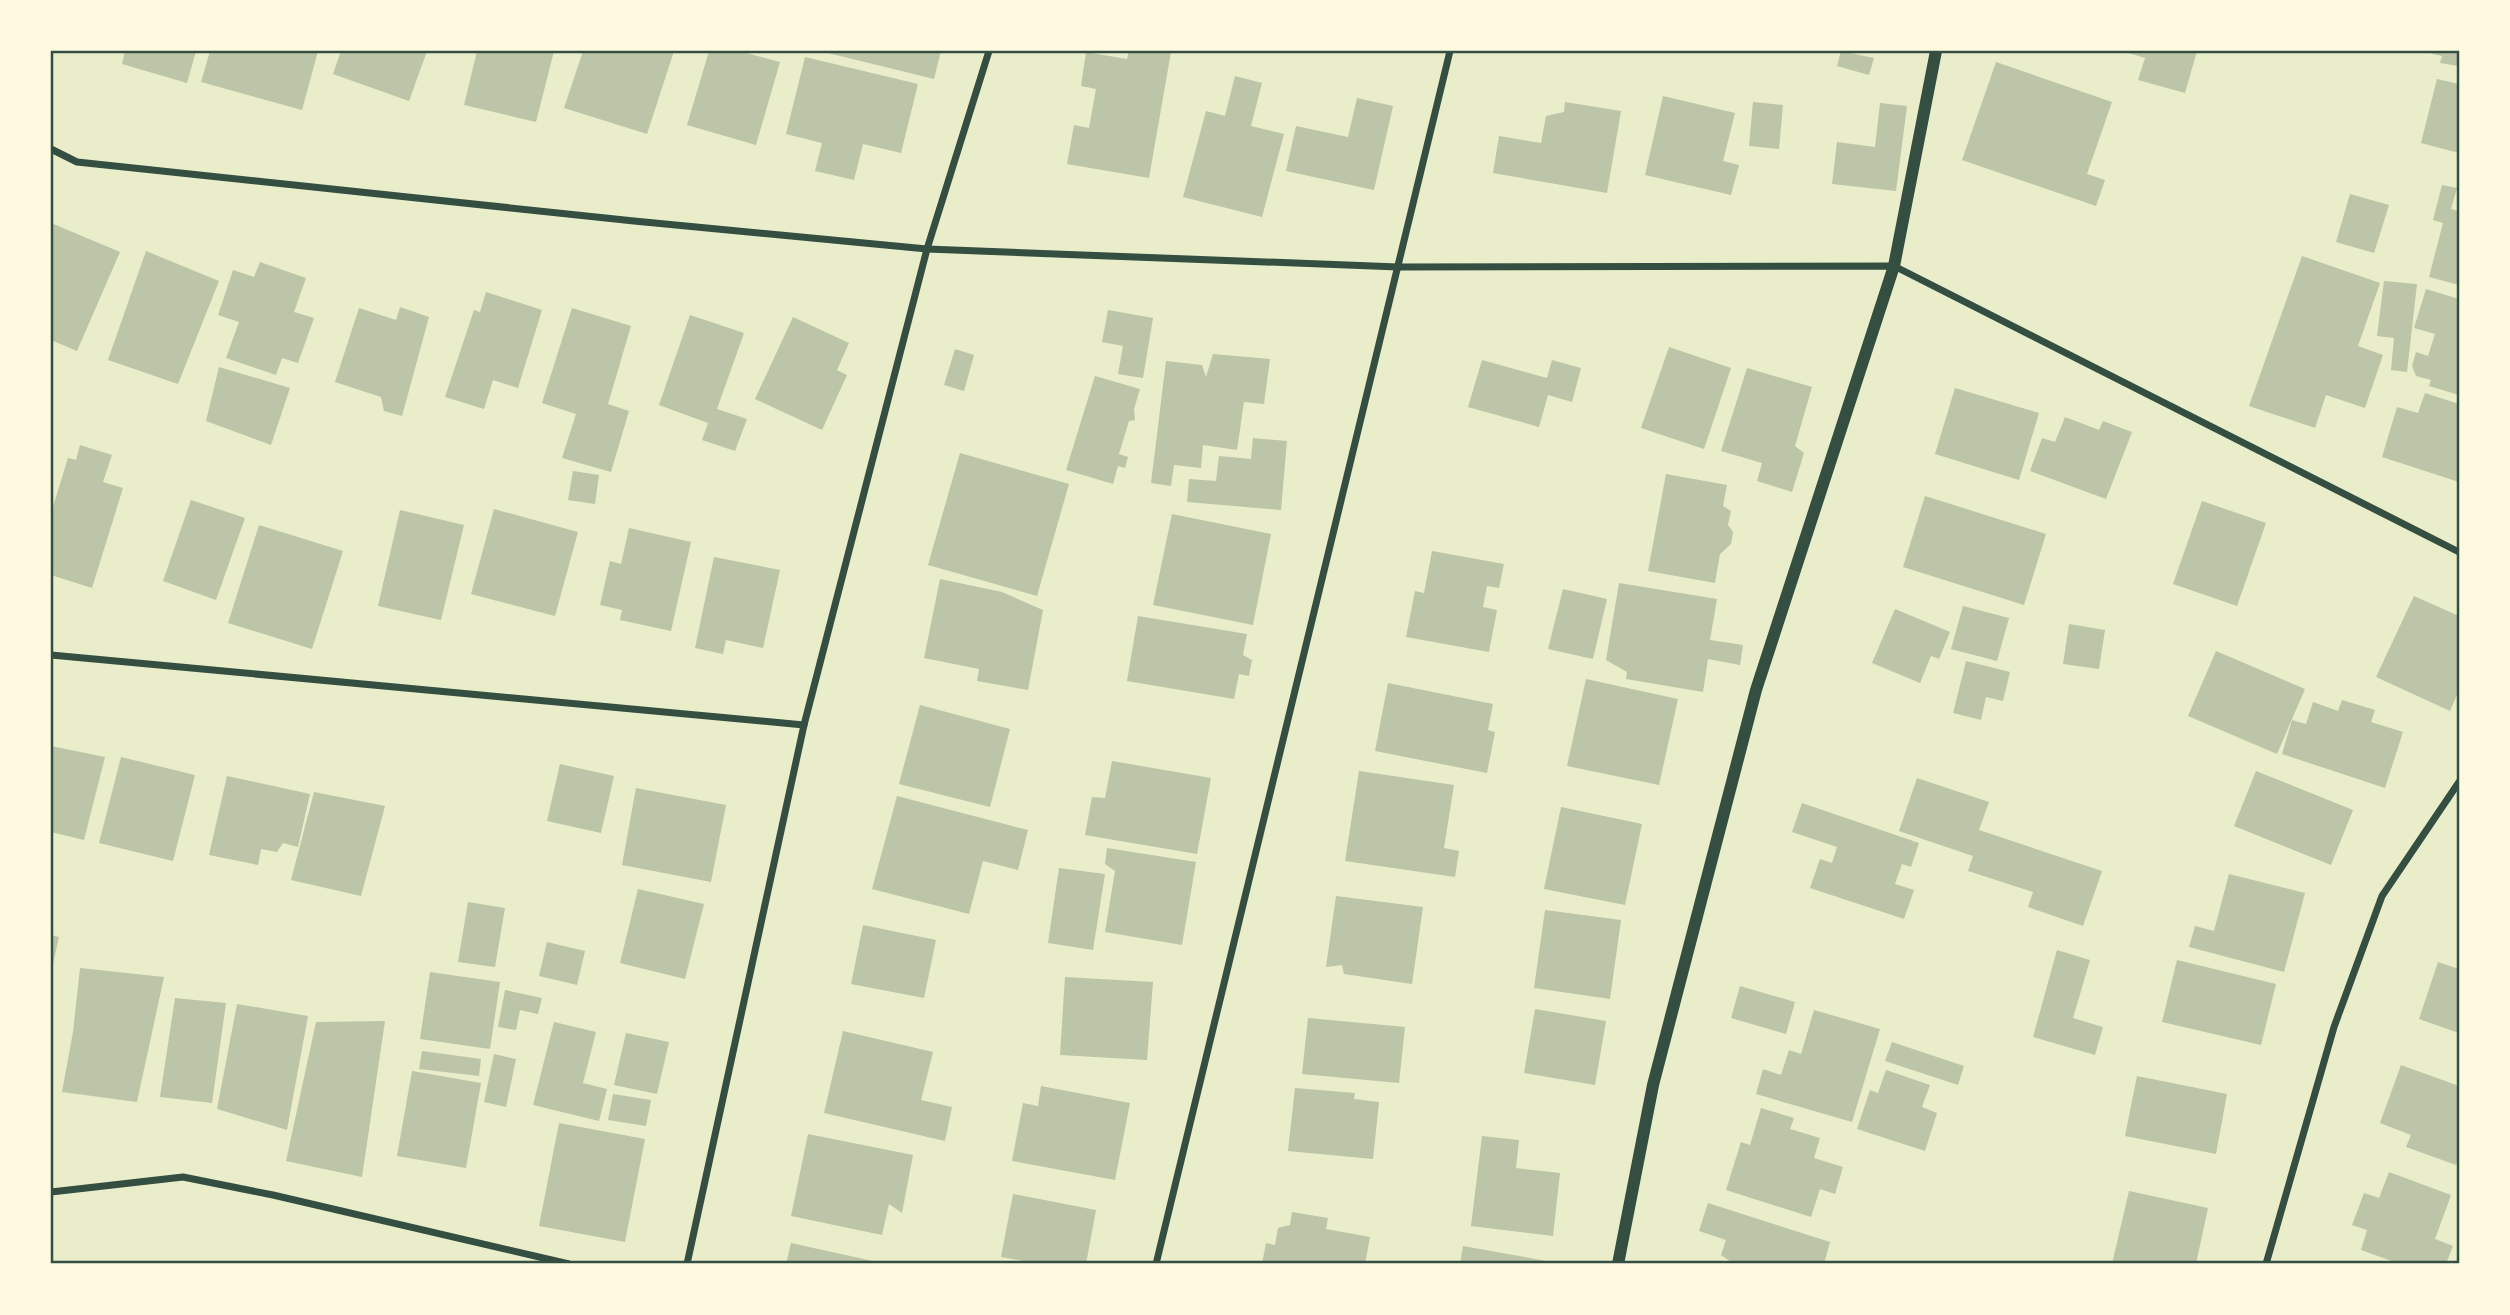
<svg xmlns="http://www.w3.org/2000/svg" width="2510" height="1315" font-family="Helvetica,sans-serif">
	<style>
		.building { fill: #bcc5a7 }
		.lines { fill: none; stroke-linecap: round; stroke-linejoin: round }
		.minor { stroke: #344e41; stroke-width: 7 }
		.tertiary { stroke: #344e41; stroke-width: 12 }
		.neatline { fill: none; stroke: #344e41; stroke-width: 2.5 }
	</style>
	<rect width="100%" height="100%" fill="#e9edc9"/>
	<g class="building">
		<path d="M125,51H196L187,83L122,64Z"/>
		<path d="M210,51H318L302,110L201,82Z"/>
		<path d="M341,51H427L409,101L333,74Z"/>
		<path d="M477,51H554L536,122L464,105Z"/>
		<path d="M583,51H674L647,134L564,108Z"/>
		<path d="M709,51H739L780,62L756,145L687,125Z"/>
		<path d="M820,51H941L934,79Z"/>
		<path d="M1129,51L1171,52L1149,178L1067,164L1074,125L1089,128L1096,89L1081,86L1086,52L1127,59Z"/>
		<path d="M1841,51L1874,58L1869,75L1837,66Z"/>
		<path d="M2122,51H2197L2185,93L2138,80L2145,58Z"/>
		<path d="M2421,51H2459V66L2440,63L2442,56Z"/>
		<path d="M805,57L918,84L901,153L863,144L854,180L815,171L822,143L786,134Z"/>
		<path d="M1996,62L2112,102L2087,174L2105,180L2096,206L1962,160Z"/>
		<path d="M1235,76L1262,83L1251,126L1284,134L1262,217L1183,197L1206,111L1225,116Z"/>
		<path d="M2437,79L2459,84V153L2421,143Z"/>
		<path d="M1663,96L1735,113L1723,161L1739,165L1731,195L1645,175Z"/>
		<path d="M1357,98L1393,106L1374,190L1286,171L1296,126L1348,137Z"/>
		<path d="M1565,102L1621,111L1607,193L1493,173L1499,136L1541,143L1546,116L1564,112Z"/>
		<path d="M1753,102L1783,105L1779,149L1749,146Z"/>
		<path d="M1880,103L1907,106L1896,191L1832,184L1837,142L1875,147Z"/>
		<path d="M2442,185L2457,188L2451,209L2459,211V285L2429,277L2443,223L2433,220Z"/>
		<path d="M2350,194L2389,205L2374,253L2336,242Z"/>
		<path d="M51,223L120,252L77,351L51,340Z"/>
		<path d="M146,251L219,281L178,384L108,360Z"/>
		<path d="M2302,256L2380,283L2358,346L2383,355L2365,408L2326,395L2315,428L2249,406Z"/>
		<path d="M260,262L306,278L294,312L314,318L298,363L282,358L276,375L226,358L239,322L218,315L233,270L254,277Z"/>
		<path d="M2384,281L2417,284L2407,372L2391,370L2394,338L2377,336Z"/>
		<path d="M2426,289L2459,299V395L2429,386L2431,380L2416,376L2412,366L2416,352L2428,356L2435,334L2414,328Z"/>
		<path d="M486,292L542,310L518,388L493,380L484,409L445,397L474,310L480,312Z"/>
		<path d="M400,307L429,317L402,416L384,411L381,397L335,382L359,308L396,320Z"/>
		<path d="M572,308L631,326L608,404L629,411L611,472L562,458L576,414L542,403Z"/>
		<path d="M1108,310L1153,318L1143,378L1118,374L1123,346L1102,342Z"/>
		<path d="M690,315L744,333L717,409L747,419L735,451L702,440L708,423L659,405Z"/>
		<path d="M793,317L849,343L837,370L847,375L822,430L755,399Z"/>
		<path d="M1669,347L1731,368L1704,449L1641,428Z"/>
		<path d="M955,349L974,355L964,391L944,385Z"/>
		<path d="M1213,354L1270,359L1264,404L1244,402L1237,450L1203,445L1201,468L1174,465L1171,486L1151,483L1166,361L1202,365L1206,377Z"/>
		<path d="M1482,360L1547,378L1552,360L1581,368L1572,402L1548,395L1539,427L1468,407Z"/>
		<path d="M219,367L290,388L271,445L206,421Z"/>
		<path d="M1747,368L1812,387L1795,446L1804,453L1792,492L1757,481L1762,463L1721,451Z"/>
		<path d="M1095,376L1140,389L1134,409L1135,420L1129,421L1119,454L1128,457L1125,468L1118,466L1113,484L1066,470Z"/>
		<path d="M1955,388L2039,413L2019,480L1935,454Z"/>
		<path d="M2425,393L2459,404V482L2382,457L2397,407L2418,413Z"/>
		<path d="M2065,417L2099,430L2103,421L2132,432L2106,499L2030,471L2042,438L2055,442Z"/>
		<path d="M1253,438L1287,441L1281,510L1187,502L1189,479L1216,481L1219,456L1251,459Z"/>
		<path d="M80,445L112,455L103,482L123,488L92,588L51,575V513L68,458L76,460Z"/>
		<path d="M960,453L1069,484L1037,596L928,565Z"/>
		<path d="M573,471L599,475L595,504L568,500Z"/>
		<path d="M1666,474L1727,485L1723,506L1731,511L1728,525L1733,532L1731,544L1720,554L1715,583L1648,571Z"/>
		<path d="M1925,496L2046,534L2024,605L1903,567Z"/>
		<path d="M191,500L245,518L216,600L163,581Z"/>
		<path d="M2202,501L2266,523L2237,606L2173,584Z"/>
		<path d="M494,509L578,532L555,616L471,594Z"/>
		<path d="M400,510L464,525L441,620L378,606Z"/>
		<path d="M1172,514L1271,534L1253,625L1153,605Z"/>
		<path d="M259,525L343,551L312,649L228,623Z"/>
		<path d="M629,528L691,542L671,631L620,620L622,610L600,605L610,561L621,564Z"/>
		<path d="M1432,551L1504,564L1499,588L1487,586L1483,607L1497,610L1489,652L1406,637L1415,591L1424,593Z"/>
		<path d="M714,557L780,570L763,648L726,640L723,654L695,648Z"/>
		<path d="M940,579L1002,592L1043,610L1028,690L977,681L979,669L924,658Z"/>
		<path d="M1619,583L1717,599L1710,640L1743,645L1740,665L1708,659L1703,692L1626,679L1627,672L1606,660Z"/>
		<path d="M1563,589L1607,599L1593,659L1548,649Z"/>
		<path d="M2414,596L2459,616V690L2450,711L2376,677Z"/>
		<path d="M1963,606L2009,618L1997,661L1951,649Z"/>
		<path d="M1895,609L1950,632L1939,659L1931,656L1920,683L1872,663Z"/>
		<path d="M1138,616L1247,634L1243,655L1252,660L1249,676L1239,674L1234,699L1127,681Z"/>
		<path d="M2069,624L2105,630L2099,669L2063,664Z"/>
		<path d="M2216,651L2305,689L2277,754L2188,716Z"/>
		<path d="M1966,661L2010,672L2003,701L1986,697L1981,720L1953,713Z"/>
		<path d="M1586,679L1678,699L1659,785L1567,766Z"/>
		<path d="M1388,683L1493,704L1488,730L1495,732L1487,773L1375,751Z"/>
		<path d="M2342,700L2375,710L2371,722L2403,732L2385,788L2282,754L2292,720L2306,724L2313,702L2338,711Z"/>
		<path d="M920,705L1010,729L990,807L899,784Z"/>
		<path d="M51,746L105,757L84,840L51,832Z"/>
		<path d="M121,757L195,775L173,861L99,843Z"/>
		<path d="M1112,761L1211,778L1197,854L1085,835L1092,797L1105,798Z"/>
		<path d="M560,764L614,776L601,833L547,821Z"/>
		<path d="M1359,771L1454,785L1444,848L1459,851L1455,877L1345,861Z"/>
		<path d="M2256,771L2353,810L2331,865L2234,826Z"/>
		<path d="M227,776L310,794L298,847L283,843L277,852L261,849L258,865L209,855Z"/>
		<path d="M1917,778L1989,802L1979,830L2102,871L2083,926L2028,907L2033,892L1968,871L1973,856L1899,831Z"/>
		<path d="M636,788L726,805L711,882L622,865Z"/>
		<path d="M314,792L385,806L361,896L291,880Z"/>
		<path d="M897,796L1028,830L1018,870L983,861L969,914L872,889Z"/>
		<path d="M1802,803L1919,843L1911,867L1902,864L1895,884L1914,890L1904,919L1810,888L1820,859L1832,863L1837,847L1792,832Z"/>
		<path d="M1561,807L1642,824L1625,905L1544,889Z"/>
		<path d="M1107,848L1196,862L1182,945L1105,932L1115,871L1105,864Z"/>
		<path d="M1059,868L1105,874L1093,950L1048,943Z"/>
		<path d="M2229,874L2305,893L2284,972L2189,947L2195,926L2214,931Z"/>
		<path d="M638,889L704,904L685,979L620,963Z"/>
		<path d="M1336,896L1423,907L1412,984L1344,974L1342,965L1326,967Z"/>
		<path d="M468,902L505,908L495,967L458,962Z"/>
		<path d="M1545,910L1621,920L1610,999L1534,988Z"/>
		<path d="M863,925L936,940L924,998L851,984Z"/>
		<path d="M51,935L59,937L52,968H51Z"/>
		<path d="M547,942L585,951L577,985L539,976Z"/>
		<path d="M2057,950L2090,960L2073,1018L2103,1027L2095,1055L2033,1037Z"/>
		<path d="M2177,960L2276,984L2261,1045L2162,1022Z"/>
		<path d="M2438,962L2459,969V1033L2419,1019Z"/>
		<path d="M80,968L164,977L137,1102L62,1092L73,1032Z"/>
		<path d="M430,972L500,982L490,1049L420,1039Z"/>
		<path d="M1065,977L1153,982L1147,1060L1060,1055Z"/>
		<path d="M1740,986L1795,1002L1786,1034L1731,1018Z"/>
		<path d="M505,990L542,998L538,1014L520,1010L516,1030L498,1027Z"/>
		<path d="M175,998L226,1003L212,1103L160,1097Z"/>
		<path d="M237,1004L308,1016L287,1130L217,1109Z"/>
		<path d="M1535,1009L1606,1021L1595,1085L1524,1073Z"/>
		<path d="M1814,1010L1880,1029L1852,1122L1756,1094L1763,1069L1781,1075L1789,1050L1801,1054Z"/>
		<path d="M1308,1018L1405,1027L1399,1083L1302,1074Z"/>
		<path d="M385,1021L362,1177L286,1161L316,1022Z"/>
		<path d="M554,1022L596,1032L583,1083L607,1089L599,1121L533,1105Z"/>
		<path d="M843,1031L933,1052L921,1100L952,1107L945,1141L824,1113Z"/>
		<path d="M626,1033L669,1042L657,1094L614,1085Z"/>
		<path d="M1892,1042L1964,1066L1958,1085L1885,1061Z"/>
		<path d="M422,1051L481,1059L479,1076L419,1069Z"/>
		<path d="M494,1054L516,1059L506,1107L484,1102Z"/>
		<path d="M2401,1065L2459,1086V1155L2456,1165L2406,1147L2411,1135L2380,1123Z"/>
		<path d="M1886,1070L1930,1085L1922,1107L1937,1113L1925,1151L1857,1129L1870,1090L1878,1093Z"/>
		<path d="M412,1071L481,1083L466,1168L397,1156Z"/>
		<path d="M2137,1076L2227,1094L2216,1154L2125,1136Z"/>
		<path d="M1041,1086L1130,1103L1115,1180L1012,1161L1023,1103L1038,1106Z"/>
		<path d="M1295,1088L1355,1093L1354,1099L1379,1102L1373,1159L1288,1151Z"/>
		<path d="M613,1094L651,1100L646,1126L608,1120Z"/>
		<path d="M1761,1108L1794,1118L1790,1129L1820,1138L1814,1158L1843,1167L1835,1194L1820,1189L1811,1217L1726,1190L1741,1142L1750,1145Z"/>
		<path d="M559,1123L645,1139L625,1242L539,1226Z"/>
		<path d="M808,1134L913,1155L902,1213L889,1204L882,1235L791,1216Z"/>
		<path d="M1482,1136L1519,1140L1516,1168L1560,1173L1553,1236L1471,1226Z"/>
		<path d="M2389,1172L2451,1195L2435,1239L2453,1246L2446,1264H2400L2361,1250L2367,1230L2352,1225L2364,1193L2379,1198Z"/>
		<path d="M2129,1191L2208,1208L2196,1264H2112Z"/>
		<path d="M1013,1194L1096,1210L1086,1264H1041L1001,1257Z"/>
		<path d="M1708,1203L1830,1242L1824,1264H1730L1731,1262L1721,1255L1726,1240L1699,1231Z"/>
		<path d="M1292,1212L1328,1218L1326,1229L1370,1237L1365,1264H1262L1266,1243L1275,1245L1278,1228L1290,1225Z"/>
		<path d="M791,1243L882,1263V1264H786Z"/>
		<path d="M1463,1246L1558,1263V1264H1460Z"/>
	</g>
	<g class="lines">
		<g class="minor">
			<path d="M51,149L77,162L634,221L927,249L1398,267L1894,266L2459,552"/>
			<path d="M51,655L804,725"/>
			<path d="M51,1192L183,1177L273,1195L569,1264"/>
			<path d="M687,1264L804,725L927,249L989,51"/>
			<path d="M1156,1264L1450,51"/>
			<path d="M2266,1264L2334,1027L2382,896L2459,782"/>
		</g>
		<path class="tertiary" d="M1618,1264L1653,1085L1756,690L1894,266L1936,51"/>
	</g>
	<rect width="2510" height="1315" fill="none" stroke="#fefae0" stroke-width="105"/>
	<rect x="52" y="52" width="2406" height="1210" class="neatline"/>
</svg>
